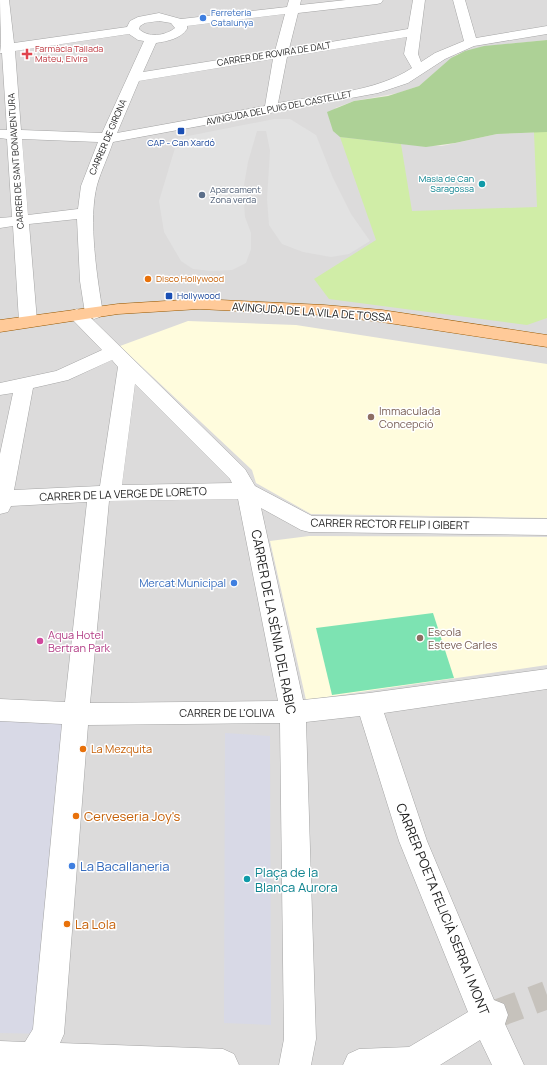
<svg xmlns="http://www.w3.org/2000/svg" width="547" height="1065" font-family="Manrope,sans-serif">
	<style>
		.residential { fill: #dcdbdb }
		.education { fill: #fffcdd }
		.grass { fill: #d0eda7 }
		.forest { fill: #add196 }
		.pitch { fill: #7de3b2 }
		.parking { fill: #e2e2e2 }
		.plaza { fill: #d8d9e6 }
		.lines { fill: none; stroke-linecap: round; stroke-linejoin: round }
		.minor-tunnel { stroke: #c6c2bc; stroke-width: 28; stroke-dasharray: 28 14; stroke-linecap: butt }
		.minor-casing { stroke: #a5a5a5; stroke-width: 1 }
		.major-casing { stroke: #985800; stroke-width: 1 }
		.minor { fill: #fff; fill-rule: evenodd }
		.major { fill: #ffca99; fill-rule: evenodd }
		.shop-dot { fill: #3f7fe0; stroke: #fff; stroke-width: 1.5 }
		.health-dot { fill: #e0444e; stroke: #fff; stroke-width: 1.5 }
		.transit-dot { fill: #1a4fb4; stroke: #fff; stroke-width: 1.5 }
		.culture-dot { fill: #0f9aa8; stroke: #fff; stroke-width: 1.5 }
		.service-dot { fill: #5c6f8a; stroke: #fff; stroke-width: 1.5 }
		.food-dot { fill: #e8710a; stroke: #fff; stroke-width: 1.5 }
		.education-dot { fill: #8d6e63; stroke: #fff; stroke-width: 1.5 }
		.hotel-dot { fill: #d1479c; stroke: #fff; stroke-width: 1.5 }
		.labels { text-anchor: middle; stroke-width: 3; stroke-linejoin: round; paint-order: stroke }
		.far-shop-label { font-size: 9px; fill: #366cbe; stroke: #fff; text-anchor: start }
		.far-health-label { font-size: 9px; fill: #be3a42; stroke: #fff; text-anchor: start }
		.far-street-label { font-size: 9px; fill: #1e1e1e; stroke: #fff }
		.far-transit-label { font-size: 9px; fill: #164399; stroke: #fff }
		.far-culture-label { font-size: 9px; fill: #0d838f; stroke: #fff; text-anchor: end }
		.far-service-label { font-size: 9px; fill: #4e5e75; stroke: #fff; text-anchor: start }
		.far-food-label { font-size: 9px; fill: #c56008; stroke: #fff; text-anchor: start }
		.street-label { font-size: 11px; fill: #1e1e1e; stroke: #fff }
		.education-label { font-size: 11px; fill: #785e54; stroke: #fff; text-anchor: start }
		.shop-label { font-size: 11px; fill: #366cbe; stroke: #fff; text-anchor: end }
		.hotel-label { font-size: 11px; fill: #b23c85; stroke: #fff; text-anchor: start }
		.food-label { font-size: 11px; fill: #c56008; stroke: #fff; text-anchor: start }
		.near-street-label { font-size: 13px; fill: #1e1e1e; stroke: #fff }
		.near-food-label { font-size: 13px; fill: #c56008; stroke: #fff; text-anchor: start }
		.near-shop-label { font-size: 13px; fill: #366cbe; stroke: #fff; text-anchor: start }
		.near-culture-label { font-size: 13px; fill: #0d838f; stroke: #fff; text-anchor: start }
	</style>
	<rect width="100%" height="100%" fill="#f0ebe4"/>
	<path class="residential" d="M0,0H547V40L498,45L457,54L419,86L398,93L354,101L335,108L388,142L413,145L442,146L497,134L547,132V1065H0Z"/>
	<g class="education">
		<path d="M188,321L296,325L547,364V518L311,514L256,483L252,470L120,346Z"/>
		<path d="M309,536L547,537V665L306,700L270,541Z"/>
	</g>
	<path class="grass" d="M534,132H547V318L527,325L329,299L314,279L376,240L340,137L401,144L412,211L537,207Z"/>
	<path class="forest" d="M547,40V132L497,134L455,143L426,147L340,137L333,131L327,112L354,101L388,96L419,86L451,58L465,51L484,46Z"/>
	<path class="pitch" d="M433,613L454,678L332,695L316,628Z"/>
	<path class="parking" d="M274,119H290L316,135L333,178L351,214L370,241L349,254L331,257L303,252L282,244L269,225L267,199L270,151L266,131H257L248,162L243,191L245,217L251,233V249L246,263L232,270L212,271L193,269L181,261L164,232L159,201L178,138Z"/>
	<g class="plaza">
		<path d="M0,710L76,714L48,1034L0,1033Z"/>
		<path d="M225,733L270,736L271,1025L224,1023Z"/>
	</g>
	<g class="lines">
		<path class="minor-tunnel" d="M493,1015L547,995"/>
		<defs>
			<path id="minor" d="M0,0H9L14,43L127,27L130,21L138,17L159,13L181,19L287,7L289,0H301L300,5L346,0H383L381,3L377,4L298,13L289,49L408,29L413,0H425L418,54L421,62L435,53L464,41L453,0H465L476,38L547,26V34L474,46L445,59L408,83L378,93L113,142C108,157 101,171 97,185C88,219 97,278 103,313L100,317L94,319L90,317L245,469L255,486L312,516L547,519V535L309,532L301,530L261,508L303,700L369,693L547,669V689L384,713L427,841L494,1000L504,1004L508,1015L505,1024L524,1065H492L480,1040L440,1065H343L348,1054L359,1049L409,1047L468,1012L399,841L360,716L306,722L316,1039L311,1065H279L284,1039L280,723L88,725L64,1034L60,1043L223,1049L234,1054L239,1065H0V1041L25,1042L33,1029L62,724L0,721V699L65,702L87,502L11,506L8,512L0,514V454L13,393L0,395V383L56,371L102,350L68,315L71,311L77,309L85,313L80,281L77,219L29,224L37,321L34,325L28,327L22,325L19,321L13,226L0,228V218L12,217L7,139L0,138V130H7L2,53H0L1,45ZM285,14L275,51L143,72L156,43C168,41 180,39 187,29V26ZM159,21L171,23L175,28C165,36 148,38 139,29L140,26L145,23ZM129,34L138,40L144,41L102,133L21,130L15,51ZM407,37L404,54L412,68C376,92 321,95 278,103L287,57ZM273,59L265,106L117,133L139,81ZM22,139L98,142L81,186L78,209L28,215ZM112,360L118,367L100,486L14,490L33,388L68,380ZM135,384L230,479L232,483L122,485ZM238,499L278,701L90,703L109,501Z"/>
			<path id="major" d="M199,299L324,305L382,310L547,335V347L382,322L324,315L199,309L118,314L0,332V320L118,304Z"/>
		</defs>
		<use href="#minor" class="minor-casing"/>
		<use href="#major" class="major-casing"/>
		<use href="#minor" class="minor"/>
		<use href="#major" class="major"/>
	</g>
	<g class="shop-dot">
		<circle cx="203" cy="18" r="4"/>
		<circle cx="234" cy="583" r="4"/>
		<circle cx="72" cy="866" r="4"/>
	</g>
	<path class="health-dot" d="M25 48h4v4h4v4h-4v4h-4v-4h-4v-4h4z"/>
	<g class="transit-dot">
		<rect x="177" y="127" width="8" height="8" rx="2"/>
		<rect x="165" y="292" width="8" height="8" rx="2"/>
	</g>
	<g class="culture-dot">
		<circle cx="482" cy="184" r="4"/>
		<circle cx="247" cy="879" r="4"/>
	</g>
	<circle class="service-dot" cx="202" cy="195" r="4"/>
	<g class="food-dot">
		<circle cx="148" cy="279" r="4"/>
		<circle cx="83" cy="749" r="4"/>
		<circle cx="76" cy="816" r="4"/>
		<circle cx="67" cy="924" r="4"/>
	</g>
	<g class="education-dot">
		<circle cx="371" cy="417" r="4"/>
		<circle cx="420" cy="638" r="4"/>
	</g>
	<circle class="hotel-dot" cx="40" cy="641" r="4"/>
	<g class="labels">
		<g class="far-shop-label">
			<text x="211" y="16">Ferreteria<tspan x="211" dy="10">Catalunya</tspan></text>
		</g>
		<g class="far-health-label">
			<text x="35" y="52">Farmàcia Tallada<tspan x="35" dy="10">Mateu, Elvira</tspan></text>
		</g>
		<g class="far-street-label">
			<text transform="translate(274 54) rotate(-9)" y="3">CARRER DE ROVIRA DE DALT</text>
			<text transform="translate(279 108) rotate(-11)" y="3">AVINGUDA DEL PUIG DEL CASTELLET</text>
			<text transform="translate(108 137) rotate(-67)" y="3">CARRER DE GIRONA</text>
			<text transform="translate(16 161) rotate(-94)" y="3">CARRER DE SANT BONAVENTURA</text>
		</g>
		<g class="far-transit-label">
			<text x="181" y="146">CAP - Can Xardó</text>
			<text x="177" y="299" text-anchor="start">Hollywood</text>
		</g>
		<g class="far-culture-label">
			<text x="474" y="182">Masia de Can<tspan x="474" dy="10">Saragossa</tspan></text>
		</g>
		<g class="far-service-label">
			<text x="210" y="193">Aparcament<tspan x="210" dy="10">Zona verda</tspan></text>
		</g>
		<g class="far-food-label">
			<text x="156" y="282">Disco Hollywood</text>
		</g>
		<g class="street-label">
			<text transform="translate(312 312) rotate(4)" y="4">AVINGUDA DE LA VILA DE TOSSA</text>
			<text transform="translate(123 494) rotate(-2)" y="4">CARRER DE LA VERGE DE LORETO</text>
			<text transform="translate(390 524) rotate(1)" y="4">CARRER RECTOR FELIP I GIBERT</text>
			<text x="227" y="717">CARRER DE L'OLIVA</text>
		</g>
		<g class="education-label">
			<text x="379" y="415">Immaculada<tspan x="379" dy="13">Concepció</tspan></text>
			<text x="428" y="636">Escola<tspan x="428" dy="13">Esteve Carles</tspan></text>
		</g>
		<g class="shop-label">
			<text x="226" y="587">Mercat Municipal</text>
		</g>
		<g class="hotel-label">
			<text x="48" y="639">Aqua Hotel<tspan x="48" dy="13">Bertran Park</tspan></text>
		</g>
		<g class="food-label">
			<text x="91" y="753">La Mezquita</text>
		</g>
		<g class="near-street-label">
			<text transform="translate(274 622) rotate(79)" y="5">CARRER DE LA SÈNIA DEL RABIC</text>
			<text transform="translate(443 909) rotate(68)" y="5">CARRER POETA FELICIÀ SERRA I MONT</text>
		</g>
		<g class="near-food-label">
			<text x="84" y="821">Cerveseria Joy's</text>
			<text x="75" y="929">La Lola</text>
		</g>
		<g class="near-shop-label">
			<text x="80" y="871">La Bacallaneria</text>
		</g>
		<g class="near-culture-label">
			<text x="255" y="877">Plaça de la<tspan x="255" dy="15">Blanca Aurora</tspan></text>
		</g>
	</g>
</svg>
